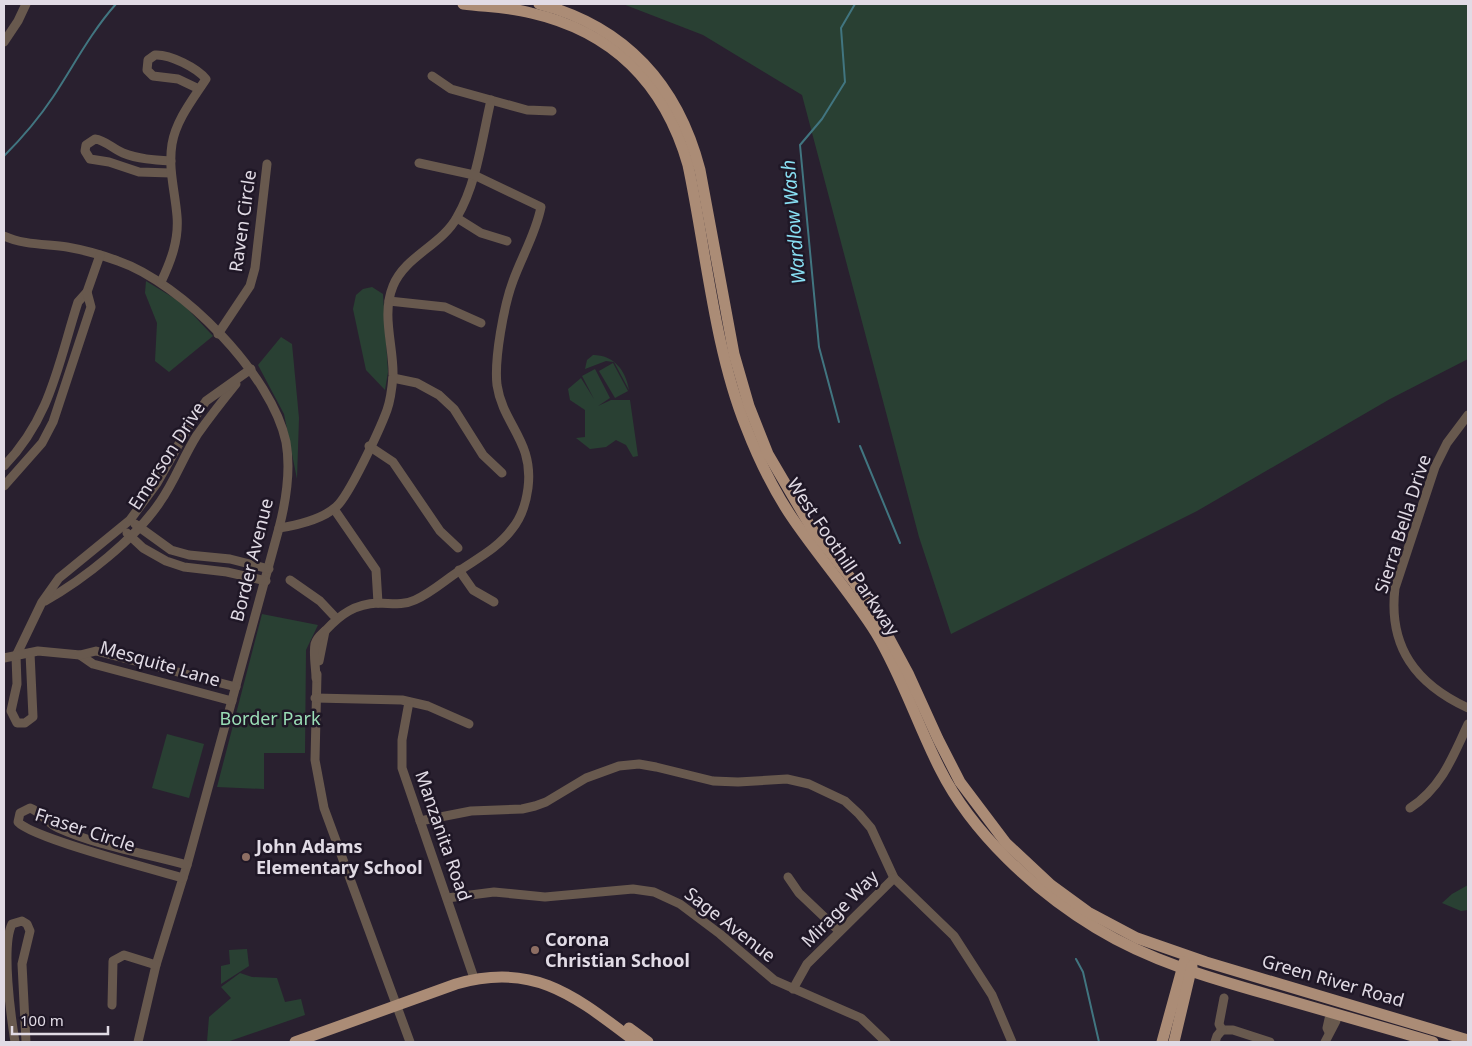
<svg xmlns="http://www.w3.org/2000/svg" width="1472" height="1046" font-family="'Noto Sans',sans-serif">
	<style>
		.green { fill: #294033 }
		.lines { fill: none; stroke-linecap: round; stroke-linejoin: round }
		.stream { stroke: #417580; stroke-width: 2 }
		.minor { stroke: #68594e; stroke-width: 9 }
		.major { stroke: #ab8c76; stroke-width: 11 }
		.education-dot { fill: #8d6e63; stroke: #1f1726; stroke-width: 2 }
		.labels { text-anchor: middle; stroke-width: 5; stroke-linejoin: round; paint-order: stroke }
		.street-label { font-size: 18px; fill: #e1dbe5; stroke: #1f1726 }
		.park-label { font-size: 18px; fill: #9adeb6; stroke: #1f1726 }
		.poi-label { font-size: 18px; font-weight: bold; fill: #e1dbe5; stroke: #1f1726; text-anchor: start }
		.water-label { font-size: 19px; font-style: italic; fill: #88dff3; stroke: #1f1726 }
	</style>
	<rect width="100%" height="100%" fill="#29202f"/>
	<g class="green">
		<path d="M623,4H1468V359L1390,399L1197,511L951,634L919,537L802,95L703,35Z"/>
		<path d="M146,281L182,303L213,336L169,372L155,361L157,323L145,293Z"/>
		<path d="M372,287L383,294L388,372L385,390L366,370L353,309L356,295L363,289Z"/>
		<path d="M281,337L292,344L299,418L297,479L284,414L258,365Z"/>
		<path d="M593,355C614,355 626,371 629,390L614,362L606,361L585,369L587,360Z"/>
		<path d="M613,363L628,391L615,398L599,371Z"/>
		<path d="M595,369L610,398L598,406L611,400H630L638,456L633,457L626,445L616,440L606,447L590,449L576,438L585,437V410L570,400L568,389L581,378L594,399L582,376Z"/>
		<path d="M262,614L318,625L306,650L305,753H264V789L217,787Z"/>
		<path d="M167,734L204,744L189,798L152,788Z"/>
		<path d="M1468,885V910L1461,911L1442,903L1452,894Z"/>
		<path d="M247,949L249,966L221,984V966L230,964L229,950Z"/>
		<path d="M240,973L252,977L277,978L285,1002L301,999L305,1015L227,1042H207L209,1017L231,998L221,987Z"/>
	</g>
	<g class="lines">
		<g class="stream">
			<path d="M4,156C22,138 39,118 53,97C74,65 91,32 116,4"/>
			<path d="M839,422L819,347L800,145L822,119L845,82L841,28L855,4"/>
			<path d="M860,446L900,543"/>
			<path d="M1076,959L1083,972L1099,1042"/>
		</g>
		<g class="minor">
			<path d="M4,42L18,21L26,4"/>
			<path d="M432,76L451,89L527,110L552,111"/>
			<path d="M171,173L139,172L109,162L90,159L85,151L86,145L95,139C105,140 113,149 123,153C138,159 154,160 171,161"/>
			<path d="M457,218L481,233L507,241"/>
			<path d="M4,236C23,245 47,244 67,247C84,250 102,255 118,261C182,283 272,375 286,442C291,470 286,501 279,528L187,865L156,965L138,1042"/>
			<path d="M161,282C171,261 179,240 177,216C175,191 168,169 172,144C176,120 193,99 206,79C197,68 170,54 155,55L148,60L147,70L153,76L178,79L199,89"/>
			<path d="M389,301L445,307L481,323"/>
			<path d="M218,334L250,286L255,268L267,164"/>
			<path d="M393,378L417,383L439,395L454,409L483,455L502,473"/>
			<path d="M1468,415L1447,443L1435,467L1395,588C1388,647 1416,684 1468,708"/>
			<path d="M369,446L393,462L440,531L458,548"/>
			<path d="M4,466C51,417 58,364 78,302L87,292L100,255"/>
			<path d="M4,486L42,443L53,422L91,307L87,292"/>
			<path d="M334,509L376,570L378,603"/>
			<path d="M135,524L171,550L189,555L230,559L269,569"/>
			<path d="M279,528C298,525 321,520 336,507C349,496 380,429 387,410C391,399 392,388 393,376C394,347 381,315 393,286C405,256 442,245 457,217C477,183 482,138 491,100"/>
			<path d="M127,533L143,548L166,561L184,567L227,572L266,581"/>
			<path d="M459,570L473,590L494,602"/>
			<path d="M290,580L320,601L336,618"/>
			<path d="M45,601C83,580 136,538 160,502C175,481 183,457 197,435C209,418 223,400 236,384"/>
			<path d="M30,653L33,717L25,723H17L11,711L17,684L16,656L42,602L59,578L130,520L157,483L189,426L206,401L251,369"/>
			<path d="M80,655L93,664L232,701"/>
			<path d="M4,658L38,651L80,655L96,651L236,687"/>
			<path d="M319,661L325,631"/>
			<path d="M317,674L315,760L324,808L410,1042"/>
			<path d="M316,678C316,668 313,655 315,644C317,637 321,635 326,630C341,614 355,604 378,603C391,603 402,606 415,600C431,593 444,581 459,571C478,558 498,548 512,529C522,517 526,503 528,488C534,441 503,425 497,385C494,359 504,305 513,281C522,256 536,233 541,207L474,175L419,163"/>
			<path d="M315,698L402,700L428,706L469,724"/>
			<path d="M409,702L402,740V768L474,978"/>
			<path d="M1410,808C1441,788 1453,757 1468,724"/>
			<path d="M420,821L471,811L522,809L535,806L546,802L586,778L619,766L639,764L656,767L713,781L738,782L787,779L809,784L845,801L859,814L871,828L894,878L954,936L992,995L1012,1042"/>
			<path d="M788,877L799,893L839,931"/>
			<path d="M183,878C155,870 32,838 18,822L20,813L30,808C41,812 47,823 58,828C98,846 144,853 187,865"/>
			<path d="M447,898L494,892L545,897L633,889L654,892L680,904L720,934L774,980L861,1018L886,1042"/>
			<path d="M793,989L807,964L894,878"/>
			<path d="M112,1005L113,961L124,955L156,965"/>
			<path d="M1222,1030H1233L1270,1042"/>
			<path d="M1222,1030L1219,1024L1224,998"/>
			<path d="M1329,1032L1327,1028L1329,1019L1334,1016"/>
			<path d="M15,1042C11,1017 1,946 12,924L22,921L27,924L30,931L22,964L26,1042"/>
			<path d="M1215,1042L1217,1036L1222,1030"/>
			<path d="M1325,1042L1336,1021L1334,1016"/>
		</g>
		<g class="major">
			<path d="M463,4C485,7 509,7 531,13C614,32 665,85 688,165C706,250 714,347 746,427C758,458 773,489 791,516C818,556 850,592 876,633C902,676 917,724 940,769C972,833 1035,891 1096,928C1150,961 1210,978 1270,995C1325,1011 1379,1026 1433,1042"/>
			<path d="M539,4C625,26 678,85 700,170L734,354L749,406L768,454L812,529L853,581L881,623L908,673L938,739L960,782L1006,843L1051,885L1088,912L1137,938L1206,962L1468,1040"/>
			<path d="M629,1028L648,1042"/>
			<path d="M295,1042L456,984C535,961 576,997 636,1042"/>
			<path d="M1162,1042L1184,962"/>
			<path d="M1174,1042L1192,966"/>
		</g>
	</g>
	<g class="education-dot">
		<circle cx="246" cy="857" r="5"/>
		<circle cx="535" cy="950" r="5"/>
	</g>
	<g class="labels">
		<g class="street-label">
			<text transform="translate(243 221) rotate(-82)" y="6">Raven Circle</text>
			<text transform="translate(167 456) rotate(-57)" y="6">Emerson Drive</text>
			<text transform="translate(1403 524) rotate(-72)" y="6">Sierra Bella Drive</text>
			<text transform="translate(843 557) rotate(56)" y="6">West Foothill Parkway</text>
			<text transform="translate(252 560) rotate(-76)" y="6">Border Avenue</text>
			<text transform="translate(160 664) rotate(16)" y="6">Mesquite Lane</text>
			<text transform="translate(85 830) rotate(18)" y="6">Fraser Circle</text>
			<text transform="translate(443 836) rotate(71)" y="6">Manzanita Road</text>
			<text transform="translate(840 909) rotate(-45)" y="6">Mirage Way</text>
			<text transform="translate(730 925) rotate(38)" y="6">Sage Avenue</text>
			<text transform="translate(1333 981) rotate(16)" y="6">Green River Road</text>
		</g>
		<g class="park-label">
			<text x="270" y="725">Border Park</text>
		</g>
		<g class="poi-label">
			<text x="256" y="853">John Adams<tspan x="256" dy="21">Elementary School</tspan></text>
			<text x="545" y="946">Corona<tspan x="545" dy="21">Christian School</tspan></text>
		</g>
		<g class="water-label">
			<text transform="translate(793 222) rotate(-95)" y="7">Wardlow Wash</text>
		</g>
	</g>
	<rect width="1472" height="1046" fill="none" stroke="#e1dbe5" stroke-width="10"/>
	<path d="M12 1026v8h96v-8" fill="none" stroke="#e1dbe5" stroke-width="2.5"/>
	<text x="20" y="1026" font-size="15" fill="#e1dbe5" stroke="#1f1726" stroke-width="4" paint-order="stroke">100 m</text>
</svg>
